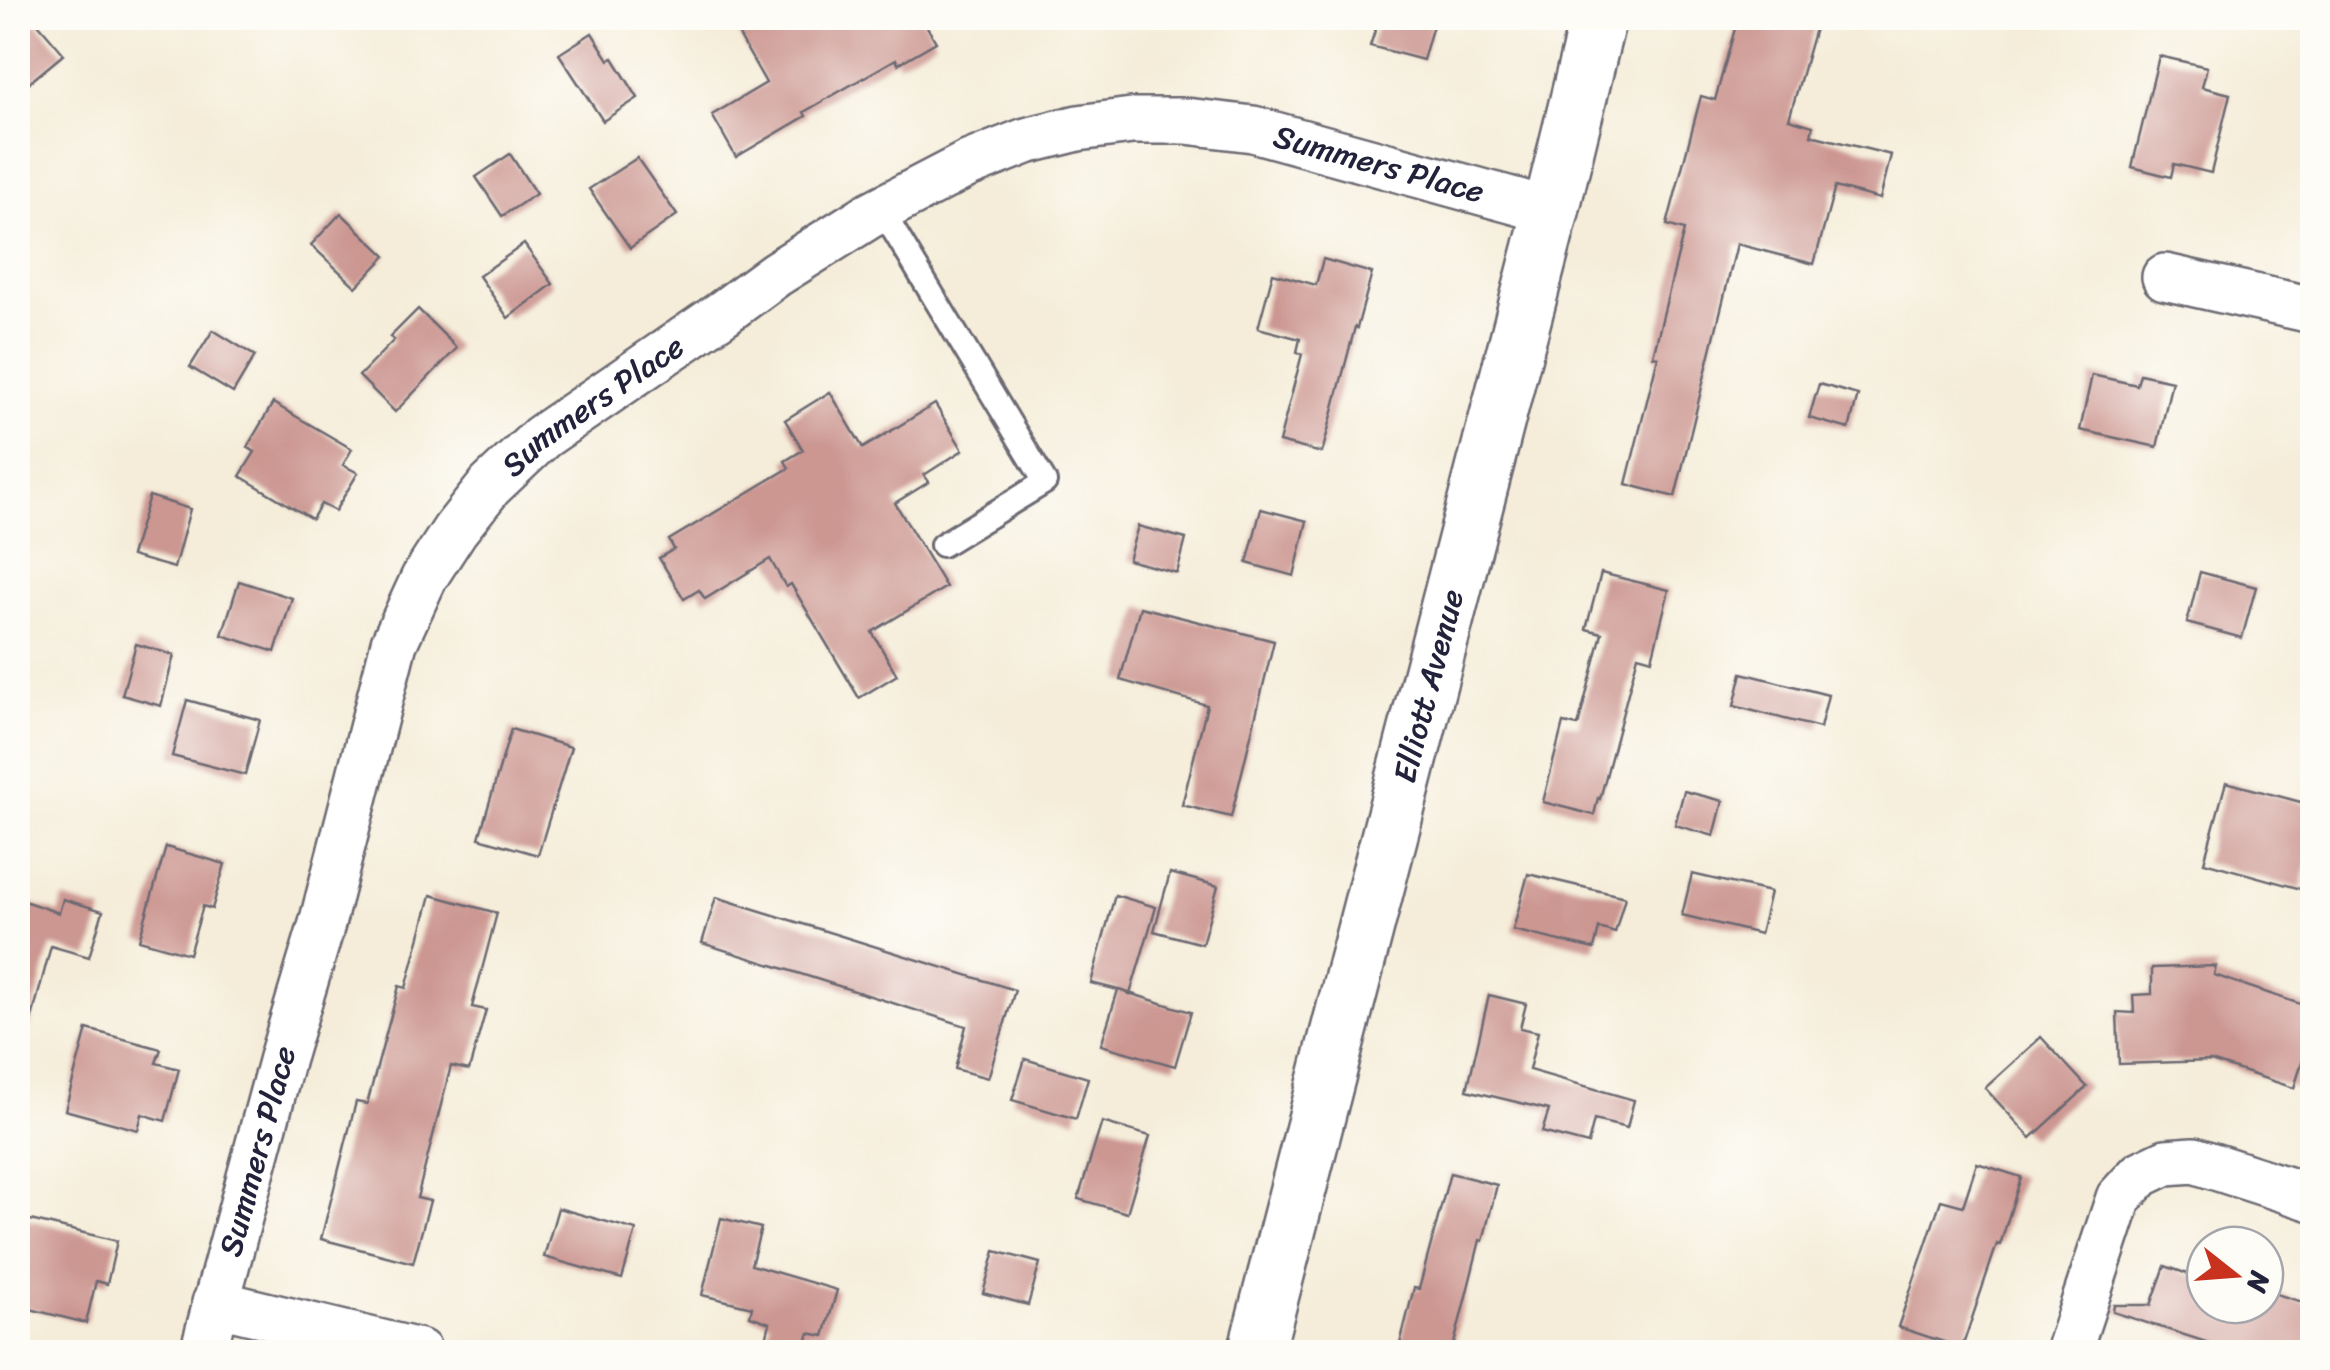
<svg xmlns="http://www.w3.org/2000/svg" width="2330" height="1370" font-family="Sriracha,sans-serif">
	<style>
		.building { fill: #cc9691 }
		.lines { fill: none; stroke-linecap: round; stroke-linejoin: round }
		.service-casing { stroke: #6c6972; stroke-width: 28 }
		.minor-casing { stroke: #6c6972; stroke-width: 50 }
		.tertiary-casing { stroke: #6c6972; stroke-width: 60 }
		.service { stroke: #fff; stroke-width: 22 }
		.minor { stroke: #fff; stroke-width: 45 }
		.tertiary { stroke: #fff; stroke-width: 55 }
		.labels { text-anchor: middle; stroke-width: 9; stroke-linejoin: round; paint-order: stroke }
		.street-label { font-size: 32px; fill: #22223b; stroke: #fdfcf7 }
	</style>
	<rect width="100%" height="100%" fill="#fdfcf7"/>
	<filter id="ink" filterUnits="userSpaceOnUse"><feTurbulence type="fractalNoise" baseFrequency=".01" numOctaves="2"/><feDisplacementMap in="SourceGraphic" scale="20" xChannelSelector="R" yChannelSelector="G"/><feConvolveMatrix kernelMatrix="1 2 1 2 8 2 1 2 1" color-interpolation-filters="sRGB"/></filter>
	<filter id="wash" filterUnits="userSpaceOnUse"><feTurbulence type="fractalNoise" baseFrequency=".0048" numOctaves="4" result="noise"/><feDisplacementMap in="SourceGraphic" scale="40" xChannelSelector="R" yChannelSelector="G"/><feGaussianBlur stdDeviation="2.25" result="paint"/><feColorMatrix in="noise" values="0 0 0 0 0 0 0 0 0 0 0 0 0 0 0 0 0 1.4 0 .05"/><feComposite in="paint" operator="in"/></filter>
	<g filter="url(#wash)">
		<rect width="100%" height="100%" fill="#f5edd9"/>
		<g id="blocks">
			<g class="building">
				<path d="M18,18H33L64,54L18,92Z"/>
				<path d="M729,18H922L936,42L898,64L896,59L804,112L806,116L736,157L712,115L766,83Z"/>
				<path d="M1379,18H1435L1423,60L1370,46Z"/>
				<path d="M1738,18H1818L1789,119L1813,126L1811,135L1891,155L1880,199L1835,187L1814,264L1737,244L1675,497L1626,484L1658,357L1653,356L1684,230L1667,225L1701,96L1715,100Z"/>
				<path d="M592,33L609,60L613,58L638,98L603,121L559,54Z"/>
				<path d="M2159,56L2207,67L2202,87L2230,94L2211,173L2174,164L2171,177L2132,167Z"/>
				<path d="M510,154L536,194L502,216L476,177Z"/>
				<path d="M637,158L677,215L630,248L589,189Z"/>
				<path d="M341,213L386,256L356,287L311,245Z"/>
				<path d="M524,244L553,284L508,318L479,276Z"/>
				<path d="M1323,259L1372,273L1357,328L1355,327L1322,453L1279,442L1302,354L1297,352L1300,339L1258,328L1273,273L1316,285Z"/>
				<path d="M418,309L457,348L395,412L359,376L394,340L390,337Z"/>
				<path d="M213,330L255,356L233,393L190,367Z"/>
				<path d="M2140,374L2172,381L2157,447L2080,430L2092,375L2137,385Z"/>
				<path d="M1819,384L1858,395L1849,429L1809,418Z"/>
				<path d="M830,392L863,448L935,404L963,450L924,475L929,482L895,503L946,587L872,632L897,675L859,698L791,584L786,587L770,559L705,599L699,590L684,599L659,558L674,549L669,540L789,468L785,461L803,450L785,420Z"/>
				<path d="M273,403L352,449L343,465L358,473L335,511L321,504L312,519L240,476L255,452L247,447Z"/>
				<path d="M149,496L190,509L174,568L131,556Z"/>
				<path d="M1261,509L1307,521L1294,576L1247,563Z"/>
				<path d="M1138,526L1186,539L1177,573L1128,560Z"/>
				<path d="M2200,572L2256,587L2242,638L2187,623Z"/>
				<path d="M1601,573L1669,590L1652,659L1638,655L1600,799L1598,798L1594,815L1543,802L1563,723L1578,726L1602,633L1586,629Z"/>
				<path d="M239,581L292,598L275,652L222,635Z"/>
				<path d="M1140,607L1274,641L1231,817L1182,805L1207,705L1120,680Z"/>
				<path d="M136,644L174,655L161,706L122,695Z"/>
				<path d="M1742,673L1828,695L1820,728L1734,706Z"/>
				<path d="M187,700L260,720L245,775L172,756Z"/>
				<path d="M511,729L571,747L538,855L479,838Z"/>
				<path d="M2226,782L2312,805V846L2301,889L2204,862Z"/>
				<path d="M1684,791L1723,801L1714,836L1675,825Z"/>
				<path d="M166,847L225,864L212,909L203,906L189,954L139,940Z"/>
				<path d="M1170,873L1218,886L1202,944L1154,931Z"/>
				<path d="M1528,874L1625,897L1615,933L1599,928L1594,949L1513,930Z"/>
				<path d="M1692,874L1770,892L1760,934L1682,915Z"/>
				<path d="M431,895L497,913L472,1007L486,1010L469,1070L451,1066L417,1198L430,1201L413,1263L321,1239L356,1102L367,1104L399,986L406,988Z"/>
				<path d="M1115,895L1156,907L1130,994L1119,990L1191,1012L1175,1066L1101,1045L1118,990L1091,983Z"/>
				<path d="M716,897L1015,990L988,1078L955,1069L966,1026L702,943Z"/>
				<path d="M18,899L59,913L63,899L103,911L89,957L51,946L29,1029L18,1027Z"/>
				<path d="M2216,966L2214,975L2312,1008V1031L2294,1088L2211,1061L2119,1064L2117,1012L2134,1013L2133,995L2152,994V968Z"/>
				<path d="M1489,995L1526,1004L1520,1028L1538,1032L1529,1070L1634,1100L1627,1128L1594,1120L1588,1144L1542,1132L1549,1110L1467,1090Z"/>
				<path d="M87,1029L161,1049L156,1063L179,1069L165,1121L142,1114L138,1130L65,1110Z"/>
				<path d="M2041,1037L2087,1087L2031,1138L1985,1088Z"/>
				<path d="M1025,1059L1088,1078L1076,1119L1012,1100Z"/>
				<path d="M1102,1122L1150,1136L1127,1213L1078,1199Z"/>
				<path d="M1977,1163L2021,1177L2000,1245L1997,1244L1962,1348L1898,1327L1941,1200L1963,1206Z"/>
				<path d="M1450,1173L1497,1185L1483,1241L1480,1240L1452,1352H1398L1414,1288L1419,1289Z"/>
				<path d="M558,1208L636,1230L622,1279L544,1257Z"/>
				<path d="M18,1217L117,1241L107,1284L96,1281L86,1323L18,1306Z"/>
				<path d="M721,1218L761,1228L751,1265L837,1290L824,1336L809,1333L803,1352L765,1343L770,1323L750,1316L752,1307L702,1295Z"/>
				<path d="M995,1251L1040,1263L1028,1305L983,1293Z"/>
				<path d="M2165,1266L2205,1280V1305H2265L2270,1292L2312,1305V1352H2237L2113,1312L2114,1305H2151Z"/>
			</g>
		</g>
	</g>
	<g filter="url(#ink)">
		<use href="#blocks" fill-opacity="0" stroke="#6c6972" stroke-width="2.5"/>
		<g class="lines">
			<defs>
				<path id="service" d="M881,209L1045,482L942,545"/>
				<g id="minor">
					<path d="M2165,277L2312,310"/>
					<path d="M215,1303L419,1352"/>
					<path id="s1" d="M203,1352L282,1058L322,924L394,643L424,578L455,530L490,486L542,437L723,313L776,274L870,215L968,164L1026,141L1078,128L1132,121H1186L1253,129L1551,211"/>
					<path d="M2068,1352L2119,1198L2141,1174L2166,1162L2194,1160L2312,1198"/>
				</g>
				<g id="tertiary">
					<path id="s2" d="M1256,1352L1551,211L1598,18"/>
				</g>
			</defs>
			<use href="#service" class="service-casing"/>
			<use href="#minor" class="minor-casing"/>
			<use href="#tertiary" class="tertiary-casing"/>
			<use href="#service" class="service"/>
			<use href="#minor" class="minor"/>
			<use href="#tertiary" class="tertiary"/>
		</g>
	</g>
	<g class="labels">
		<g class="street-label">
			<text dy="11" stroke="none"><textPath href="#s1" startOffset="1920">Summers Place</textPath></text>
			<text dy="11" stroke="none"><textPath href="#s1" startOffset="1050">Summers Place</textPath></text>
			<text dy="11" stroke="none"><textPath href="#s2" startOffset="688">Elliott Avenue</textPath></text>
			<text dy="11" stroke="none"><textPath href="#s1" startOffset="208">Summers Place</textPath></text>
		</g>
	</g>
	<rect width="2330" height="1370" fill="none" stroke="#fdfcf7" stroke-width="60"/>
	<g transform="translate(2235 1275) rotate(107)"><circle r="48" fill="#fdfcf7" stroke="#a5a5ac" stroke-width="2.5"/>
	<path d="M0-8L18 38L0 25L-18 38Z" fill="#c8321e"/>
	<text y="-15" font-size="28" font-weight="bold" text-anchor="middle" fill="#22223b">N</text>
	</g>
</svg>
